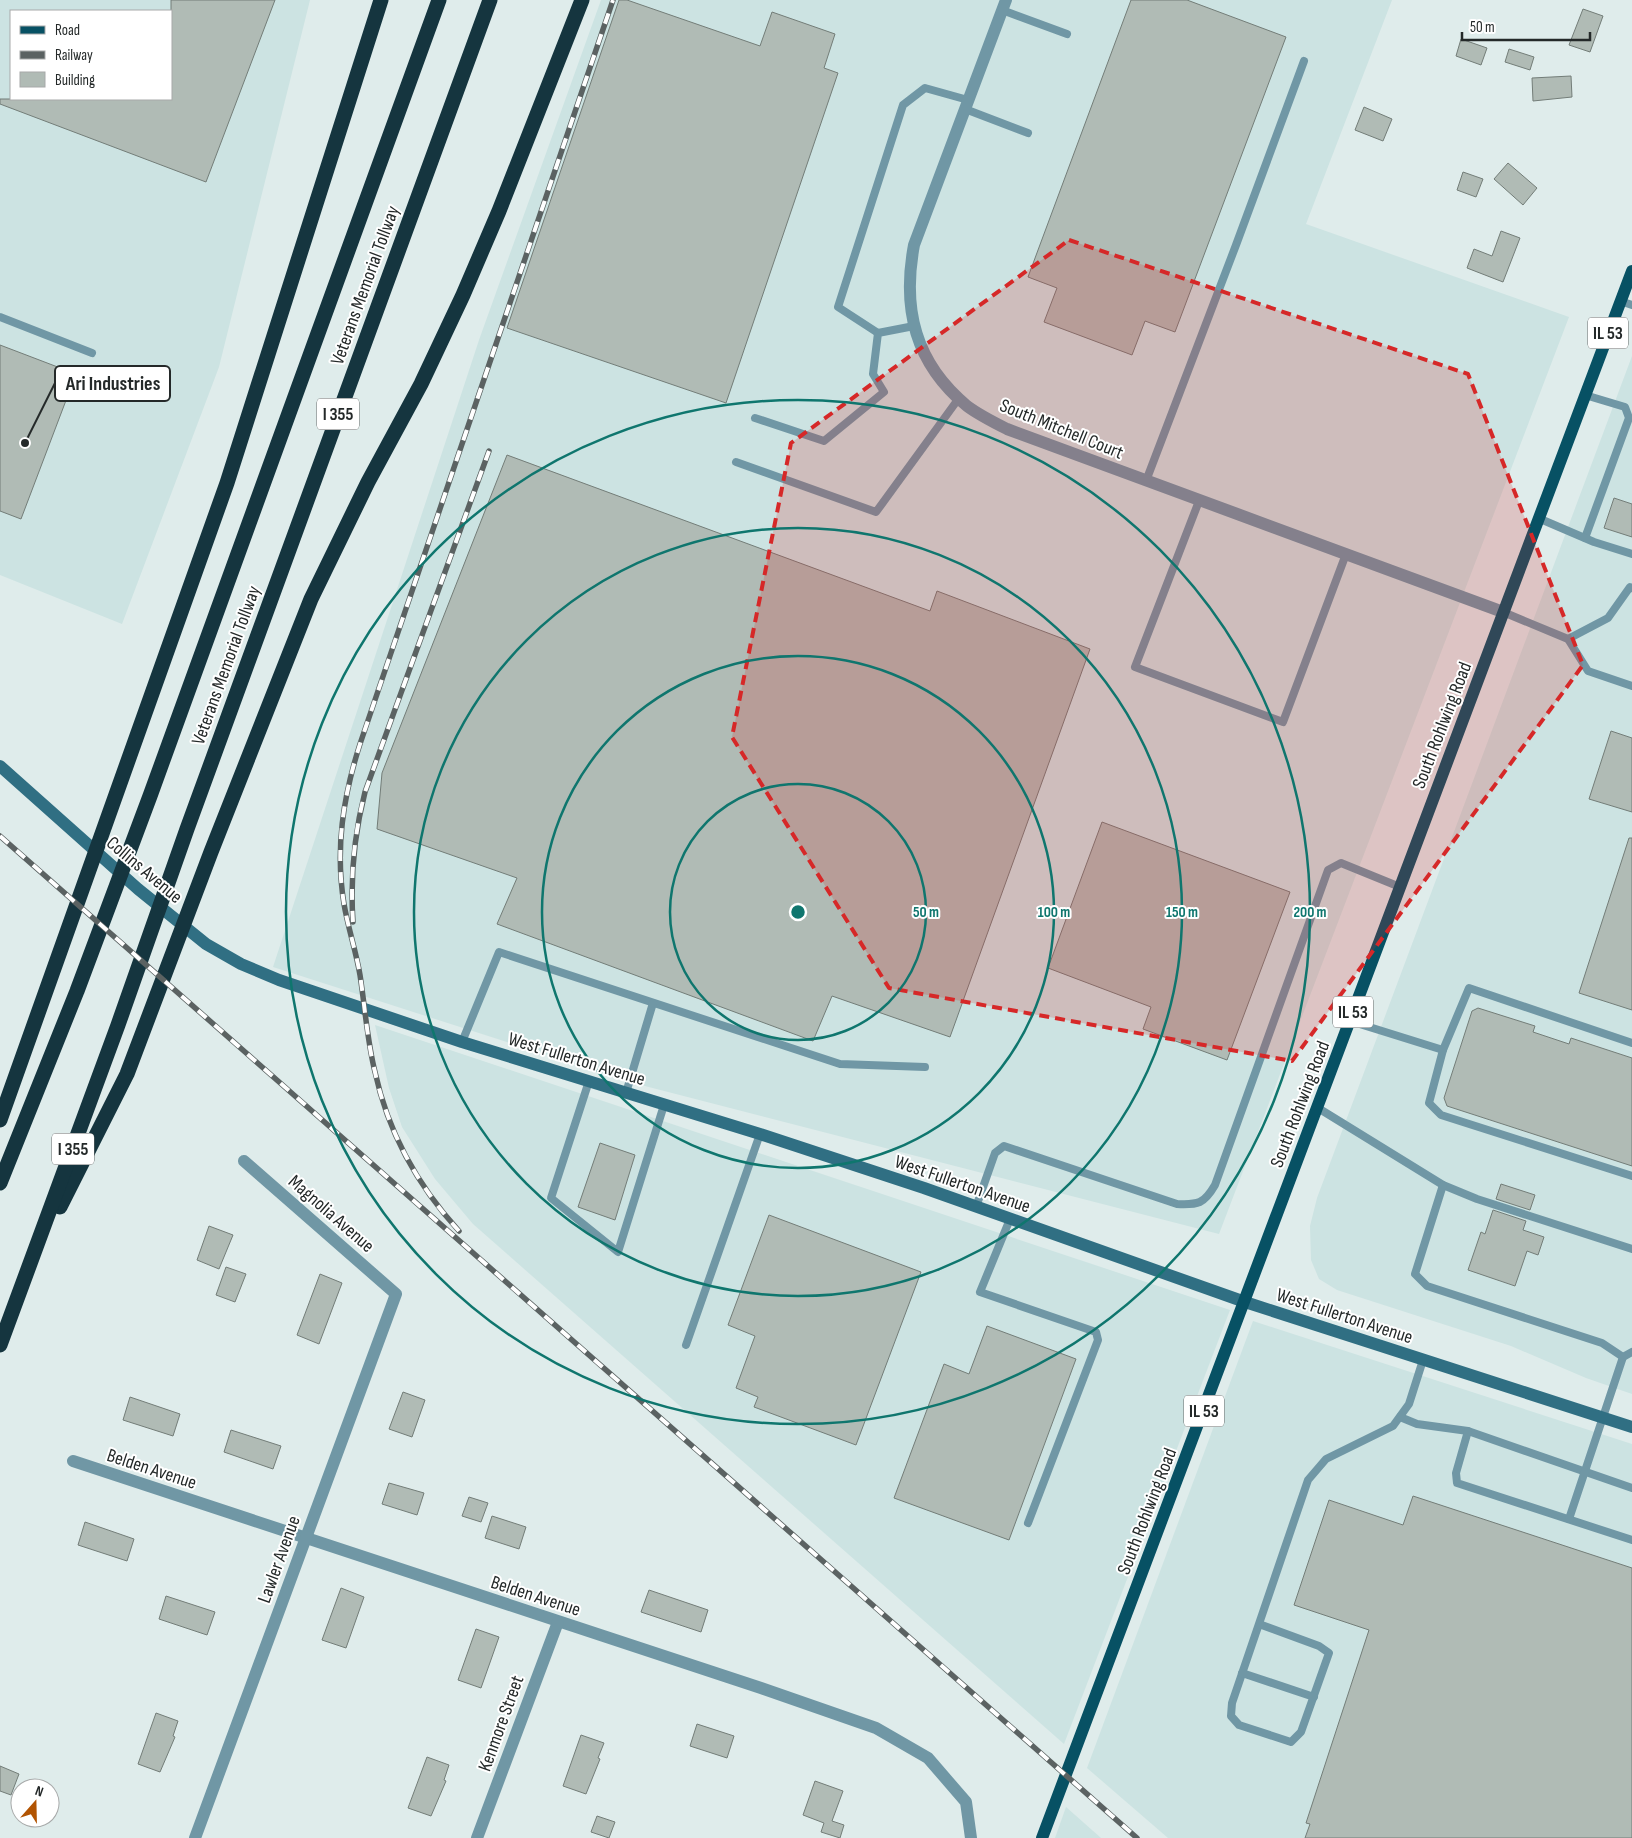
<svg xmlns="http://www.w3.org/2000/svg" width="1632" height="1838" font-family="'Sofia Sans Condensed',sans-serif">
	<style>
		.built { fill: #cce3e2; fill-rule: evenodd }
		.building { fill: #b0bbb5; stroke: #737d78 }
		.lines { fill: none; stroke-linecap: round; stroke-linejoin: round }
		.lane { stroke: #7097a5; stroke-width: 8 }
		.street { stroke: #7097a5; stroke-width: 12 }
		.secondary { stroke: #306f83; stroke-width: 12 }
		.primary { stroke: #075164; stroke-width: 12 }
		.highway { stroke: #15353f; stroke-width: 15 }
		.rail-casing { stroke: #5b6262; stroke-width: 5.5 }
		.rail { stroke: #fff; stroke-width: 4; stroke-dasharray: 11; stroke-linecap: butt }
		.marked { fill: #d62828; fill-opacity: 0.2; stroke: #d62828; stroke-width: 4; stroke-dasharray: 10 6; stroke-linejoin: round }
		.ring { fill: none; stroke: #0f766e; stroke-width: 2.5 }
		.labels { text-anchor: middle; stroke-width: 4; stroke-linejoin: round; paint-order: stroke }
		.shield { fill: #fff; stroke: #666969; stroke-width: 1 }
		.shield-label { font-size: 18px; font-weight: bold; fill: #242929 }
		.street-label { font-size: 19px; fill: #242929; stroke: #fff }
		.centre { fill: #0f766e; stroke: #fff; stroke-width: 2.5 }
		.ring-label { font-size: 15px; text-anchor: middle; font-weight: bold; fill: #0f766e; stroke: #fff; stroke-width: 4; stroke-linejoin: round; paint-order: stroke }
		.leader { fill: none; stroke: #242929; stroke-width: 2 }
		.callout-dot { fill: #242929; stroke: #fff; stroke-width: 2 }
		.callout { fill: #fff; stroke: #242929; stroke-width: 2 }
		.callout-label { font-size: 20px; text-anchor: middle; font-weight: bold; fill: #242929 }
	</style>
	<rect width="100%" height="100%" fill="#dfeceb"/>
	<g class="built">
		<path d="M0,0H310L219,367L122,624L0,575ZM11,11H171V99H11Z"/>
		<path d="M601,0H1392L1306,224L1569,317L1219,1234L641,1085L273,967L479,340Z"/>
		<path d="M1632,356V1394L1586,1378L1511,1346L1337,1290L1319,1279L1311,1260L1310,1226L1317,1198Z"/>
		<path d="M375,1025L1230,1310L1064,1744L473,1224L435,1179L402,1127L389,1088Z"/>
		<path d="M1253,1321L1632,1444V1838H1168L1087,1768Z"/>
		<path d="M1066,1807L1101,1838H1055Z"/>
	</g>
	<g class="building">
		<path d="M171,0H275L206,182L0,104V99H171Z"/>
		<path d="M619,0H627L760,46L772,12L835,34L824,68L838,73L726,403L507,328Z"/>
		<path d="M1131,0H1187L1286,37L1175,332L1145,321L1132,355L1044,322L1057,288L1028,277Z"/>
		<path d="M1583,9L1603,16L1590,52L1569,45Z"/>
		<path d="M1461,39L1487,48L1481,65L1456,56Z"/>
		<path d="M1509,49L1534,57L1530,70L1505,62Z"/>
		<path d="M1571,76L1572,97L1533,101L1532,78Z"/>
		<path d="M1364,107L1392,119L1383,141L1355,130Z"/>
		<path d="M1508,163L1537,188L1523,205L1494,179Z"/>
		<path d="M1463,172L1483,179L1476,197L1457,190Z"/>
		<path d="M1501,231L1520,238L1503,282L1467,268L1474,249L1492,256Z"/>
		<path d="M0,345L76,374L21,519L0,511Z"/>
		<path d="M507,455L930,611L937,591L1090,649L950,1037L832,996L813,1041L497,924L517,878L377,829L382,773Z"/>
		<path d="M1614,498L1632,504V537L1604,528Z"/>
		<path d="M1611,731L1632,738V812L1589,799Z"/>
		<path d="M1102,822L1290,892L1227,1060L1143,1029L1151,1007L1048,968Z"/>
		<path d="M1629,838H1632V1010L1579,993Z"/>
		<path d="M1478,1008L1535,1026L1533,1032L1569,1044L1571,1038L1632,1058V1166L1447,1106L1444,1098L1472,1011Z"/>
		<path d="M600,1143L635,1155L615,1220L578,1207Z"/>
		<path d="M1501,1184L1535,1195L1530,1210L1496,1199Z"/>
		<path d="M1493,1210L1526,1221L1523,1230L1544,1237L1538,1255L1527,1251L1515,1286L1468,1270L1481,1232L1485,1234Z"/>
		<path d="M769,1215L921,1272L856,1445L754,1407L758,1397L736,1388L755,1336L728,1325Z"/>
		<path d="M209,1226L233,1235L219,1269L197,1260Z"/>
		<path d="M226,1267L246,1274L235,1302L216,1295Z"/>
		<path d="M320,1274L342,1283L319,1344L297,1335Z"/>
		<path d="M987,1326L1076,1359L1009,1540L894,1498L944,1364L969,1374Z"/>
		<path d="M403,1392L425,1400L412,1437L389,1429Z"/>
		<path d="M130,1397L180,1414L173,1436L123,1420Z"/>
		<path d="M231,1430L281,1446L273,1469L224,1452Z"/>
		<path d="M389,1483L424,1493L417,1515L382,1504Z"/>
		<path d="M1413,1496L1632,1568V1838H1305L1310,1824L1306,1823L1369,1630L1294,1605L1329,1500L1403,1525Z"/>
		<path d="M469,1497L488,1503L481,1522L462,1516Z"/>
		<path d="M492,1516L526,1527L519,1549L485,1538Z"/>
		<path d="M85,1522L134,1539L127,1561L78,1545Z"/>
		<path d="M341,1588L364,1597L346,1648L322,1640Z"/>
		<path d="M649,1590L708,1610L701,1632L641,1612Z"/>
		<path d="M166,1596L215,1612L207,1635L159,1619Z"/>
		<path d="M476,1629L499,1637L481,1688L458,1680Z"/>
		<path d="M156,1713L178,1721L173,1736L175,1737L160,1772L138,1764Z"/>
		<path d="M697,1724L734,1736L727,1758L690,1746Z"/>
		<path d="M581,1735L604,1743L598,1758L600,1759L586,1794L563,1786Z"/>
		<path d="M427,1757L449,1765L444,1780L446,1781L431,1816L408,1808Z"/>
		<path d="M0,1766L19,1774L11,1795L0,1791Z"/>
		<path d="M815,1781L843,1791L832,1821L844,1825L840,1838L821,1832L824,1823L803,1815Z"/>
		<path d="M597,1816L615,1822L609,1838L591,1832Z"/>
	</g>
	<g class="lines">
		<g class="lane">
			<path d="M1002,10L1067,34"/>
			<path d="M965,109L1028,133"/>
			<path d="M1620,301L1632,305"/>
			<path d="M0,317L92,353"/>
			<path d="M878,333L838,307L903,105L925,88L968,100"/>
			<path d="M1585,395L1625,407L1629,418L1585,538"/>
			<path d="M755,418L824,441L884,392L873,374L878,333L914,326"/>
			<path d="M736,462L876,512L959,398"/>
			<path d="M1146,481L1236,245L1304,61"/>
			<path d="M1199,501L1135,667L1283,722L1346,554"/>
			<path d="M1538,518L1594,542L1632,554"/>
			<path d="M1503,612L1568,639L1588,671L1632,686"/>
			<path d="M1568,639L1608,618L1630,587L1632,588"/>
			<path d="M1350,1021L1443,1050"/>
			<path d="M462,1042L499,952L840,1064L925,1067"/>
			<path d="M1632,1043L1469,988L1443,1050L1429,1103L1441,1115L1632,1176"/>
			<path d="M589,1081L551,1198L618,1252L664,1105"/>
			<path d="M626,1093L653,1003"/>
			<path d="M1318,1108L1443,1185L1477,1199L1632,1249"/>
			<path d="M1443,1185L1415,1274L1427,1286L1602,1343L1623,1357"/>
			<path d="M976,1207L995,1153L1004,1146L1177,1204C1198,1205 1204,1204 1215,1185L1328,870L1341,863L1400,887"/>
			<path d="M1010,1219L980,1292L1096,1332L1098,1340L1028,1523"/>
			<path d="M686,1345L760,1134"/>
			<path d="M1400,1417L1417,1424L1468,1431L1632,1488"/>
			<path d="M1468,1431L1456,1473L1457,1483L1632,1540"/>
			<path d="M1569,1519L1623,1357L1632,1352"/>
			<path d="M1259,1624L1319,1646L1329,1653L1301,1732L1291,1742L1239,1725L1231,1716L1232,1703L1308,1480L1326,1459L1393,1426L1409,1404L1423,1360"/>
			<path d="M1242,1673L1314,1697"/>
		</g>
		<g class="street">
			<path d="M1006,0L914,245C902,309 915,363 967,406C979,415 993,422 1007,429L1503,612"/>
			<path d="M73,1461L761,1688L876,1728L928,1758L966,1802L971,1838"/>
			<path d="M195,1838L396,1294L244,1161"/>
			<path d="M477,1838L558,1622"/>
		</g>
		<path class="secondary" d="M0,766L138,889L206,944L241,964L279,980L462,1042L760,1134L924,1188L1245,1302L1632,1427"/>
		<path class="primary" d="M1042,1838L1632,271"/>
		<g class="highway">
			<path d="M0,1120L227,483L381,0"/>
			<path d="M0,1183L77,991L150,796L439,0"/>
			<path d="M60,1207L127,1074L211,852L311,599L368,482L421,384L463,295L499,211L582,0"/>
			<path d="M0,1345L118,1025L187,829L490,0"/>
		</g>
		<defs>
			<g id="rail">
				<path d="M0,836L1137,1838"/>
				<path d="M353,922C350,877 354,835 365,792L489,451"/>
				<path d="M459,1231C418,1186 388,1132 375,1072C367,1040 365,1007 360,975C356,951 348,928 344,904C335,849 343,797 360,744L613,0"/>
			</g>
		</defs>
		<use href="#rail" class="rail-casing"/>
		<use href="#rail" class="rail"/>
	</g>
	<path class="marked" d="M1069,240L1468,374L1583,665L1292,1061L889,988L732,737L791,443Z"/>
	<g class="ring">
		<circle cx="798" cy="912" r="128"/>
		<circle cx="798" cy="912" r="256"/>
		<circle cx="798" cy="912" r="384"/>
		<circle cx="798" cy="912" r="512"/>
	</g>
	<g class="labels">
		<g class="shield">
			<rect x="1588" y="317.5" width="40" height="31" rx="4"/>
			<rect x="317" y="398.5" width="42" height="31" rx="4"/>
			<rect x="1333" y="996.5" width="40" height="31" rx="4"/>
			<rect x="52" y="1133.5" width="42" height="31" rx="4"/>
			<rect x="1184" y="1395.5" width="40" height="31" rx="4"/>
		</g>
		<g class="shield-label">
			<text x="1608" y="339">IL 53</text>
			<text x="338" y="420">I 355</text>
			<text x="1353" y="1018">IL 53</text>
			<text x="73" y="1155">I 355</text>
			<text x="1204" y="1417">IL 53</text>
		</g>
		<g class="street-label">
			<text transform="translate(364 285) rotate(-70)" y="7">Veterans Memorial Tollway</text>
			<text transform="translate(1062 428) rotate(22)" y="7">South Mitchell Court</text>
			<text transform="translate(225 665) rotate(-70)" y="7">Veterans Memorial Tollway</text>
			<text transform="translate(1441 725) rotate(-69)" y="7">South Rohlwing Road</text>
			<text transform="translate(145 869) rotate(40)" y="7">Collins Avenue</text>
			<text transform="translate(577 1058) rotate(17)" y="7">West Fullerton Avenue</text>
			<text transform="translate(1299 1104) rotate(-69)" y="7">South Rohlwing Road</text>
			<text transform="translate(963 1183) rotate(19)" y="7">West Fullerton Avenue</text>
			<text transform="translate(332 1213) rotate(41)" y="7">Magnolia Avenue</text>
			<text transform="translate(1345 1315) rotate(18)" y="7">West Fullerton Avenue</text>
			<text transform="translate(152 1468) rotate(18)" y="7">Belden Avenue</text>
			<text transform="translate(1146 1511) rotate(-69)" y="7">South Rohlwing Road</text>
			<text transform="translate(278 1559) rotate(-70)" y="7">Lawler Avenue</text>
			<text transform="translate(536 1595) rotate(18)" y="7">Belden Avenue</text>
			<text transform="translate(500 1723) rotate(-70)" y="7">Kenmore Street</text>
		</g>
	</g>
	<circle cx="798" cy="912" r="8" class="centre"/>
	<g class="ring-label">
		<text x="926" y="917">50 m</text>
		<text x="1054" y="917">100 m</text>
		<text x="1182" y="917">150 m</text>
		<text x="1310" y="917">200 m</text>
	</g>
	<path class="leader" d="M25 443L55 383"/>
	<circle class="callout-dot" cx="25" cy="443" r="5"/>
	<rect class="callout" x="55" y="366" width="115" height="35" rx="5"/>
	<g class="callout-label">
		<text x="113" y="390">Ari Industries</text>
	</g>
	<rect x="10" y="10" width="162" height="90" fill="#ffffff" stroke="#a7a9a9"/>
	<rect x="20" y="26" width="25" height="8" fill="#075164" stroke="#a7a9a9"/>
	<text x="55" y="35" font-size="15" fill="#242929">Road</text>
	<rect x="20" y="51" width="25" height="8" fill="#5b6262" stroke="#a7a9a9"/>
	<text x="55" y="60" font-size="15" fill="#242929">Railway</text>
	<rect x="20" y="72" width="25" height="15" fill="#b0bbb5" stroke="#a7a9a9"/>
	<text x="55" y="85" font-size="15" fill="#242929">Building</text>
	<g transform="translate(35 1803) rotate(20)"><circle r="24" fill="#ffffff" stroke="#a7a9a9"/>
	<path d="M0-4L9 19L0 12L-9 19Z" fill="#b25402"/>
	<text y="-8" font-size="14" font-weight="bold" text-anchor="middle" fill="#242929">N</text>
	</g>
	<path d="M1462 32v8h128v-8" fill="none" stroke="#242929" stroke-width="2.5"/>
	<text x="1470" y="32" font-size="15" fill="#242929" stroke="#ffffff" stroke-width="4" paint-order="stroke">50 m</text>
</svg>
